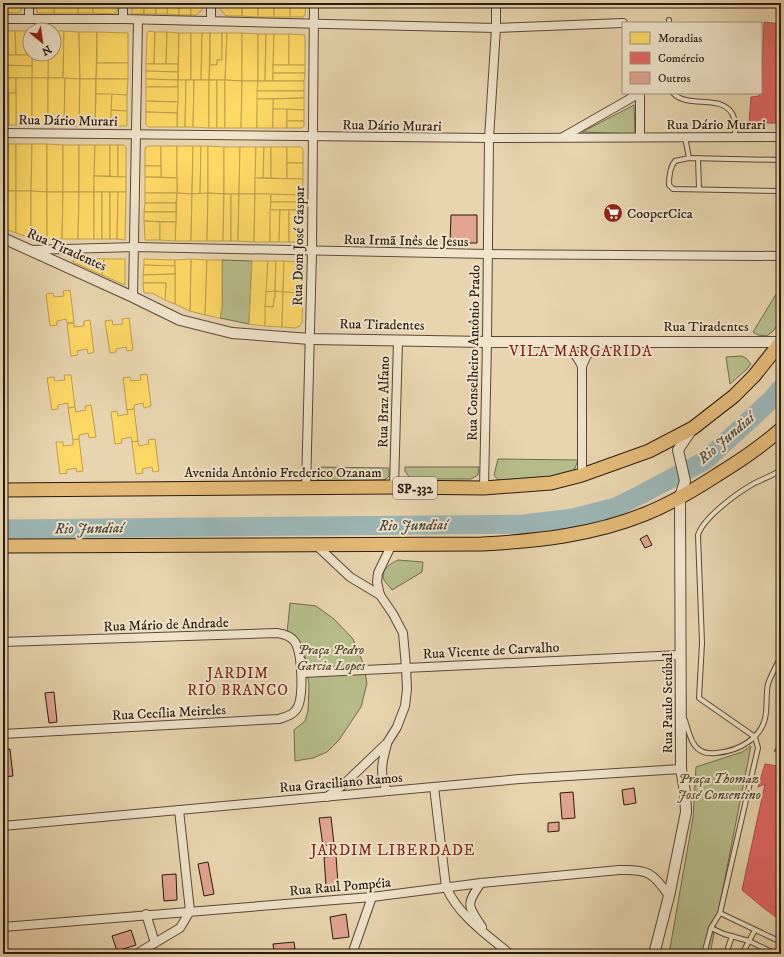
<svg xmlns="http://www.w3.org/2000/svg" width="784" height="957" font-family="'IM FELL DW Pica',serif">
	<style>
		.green { fill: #b6bd8b; stroke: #706b4d }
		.homes { fill: #ffd966; stroke: #bf9f4c }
		.shops { fill: #e06666; stroke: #a94f4c }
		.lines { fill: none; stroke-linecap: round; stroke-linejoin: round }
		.river { stroke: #9cb6b6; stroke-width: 19 }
		.building { fill: #e1a491; stroke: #29190f }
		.service-casing { stroke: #594837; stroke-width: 6 }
		.minor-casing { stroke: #594837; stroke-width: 10 }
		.tertiary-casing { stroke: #594837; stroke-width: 12 }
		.primary-casing { stroke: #29190f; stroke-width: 15 }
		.service { stroke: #f0e4cb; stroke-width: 4 }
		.minor { stroke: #f0e4cb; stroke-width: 8 }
		.tertiary { stroke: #f0e4cb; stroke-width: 10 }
		.primary { stroke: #e4ba78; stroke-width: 13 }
		.labels { text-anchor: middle; stroke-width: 4; stroke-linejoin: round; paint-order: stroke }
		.shield { fill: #f0e4cb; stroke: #655647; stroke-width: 1 }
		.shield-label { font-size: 13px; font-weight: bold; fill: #29190f }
		.street-label { font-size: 14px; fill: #29190f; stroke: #f0e4cb }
		.poi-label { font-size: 14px; fill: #29190f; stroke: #f0e4cb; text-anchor: start }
		.park-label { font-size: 14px; font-style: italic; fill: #534a34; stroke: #f0e4cb }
		.neighbourhood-label { font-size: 15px; letter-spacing: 1px; fill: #7a1f14; stroke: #f0e4cb }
		.water-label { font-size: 15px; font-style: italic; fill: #4c4841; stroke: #f0e4cb }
	</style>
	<rect width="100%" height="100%" fill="#e8d5af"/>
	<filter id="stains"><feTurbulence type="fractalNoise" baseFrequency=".005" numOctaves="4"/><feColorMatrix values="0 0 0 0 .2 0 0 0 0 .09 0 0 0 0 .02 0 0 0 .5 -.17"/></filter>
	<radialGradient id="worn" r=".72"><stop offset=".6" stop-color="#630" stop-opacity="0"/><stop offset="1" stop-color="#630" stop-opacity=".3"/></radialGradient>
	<g class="green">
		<path d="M634,105L635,134L582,132Z"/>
		<path d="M222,260L252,261L249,324L220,318L222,307Z"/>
		<path d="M781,286V319L774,330L767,336L758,335L753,332Z"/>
		<path d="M741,356L746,358L751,364L747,369L730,384L726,357Z"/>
		<path d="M498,459L578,460L575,468L572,473L542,478L498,480L494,475Z"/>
		<path d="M318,467L389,468V476L385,480L322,482L317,479Z"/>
		<path d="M405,467H479L478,475L471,479H422L409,477L405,471Z"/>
		<path d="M398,560L423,562L422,572L392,590C390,587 386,583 384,580C380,570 391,563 398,560Z"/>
		<path d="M290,603L316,606L334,619L353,639L363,663L367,683L361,707L339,740L327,752L313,758L295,761L294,730L305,721L308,711L309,685L305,656L287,633Z"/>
		<path d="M751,746L710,954H669L693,817L696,767L742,752Z"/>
	</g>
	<g class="homes">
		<path d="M3,3H21V11L18,13L3,12Z"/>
		<rect x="37" y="3" width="17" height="10"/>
		<rect x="54" y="3" width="24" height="10"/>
		<rect x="78" y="3" width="15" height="10"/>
		<path d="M93,3H117V11L115,14L93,13Z"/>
		<rect x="132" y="3" width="12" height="11"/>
		<rect x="144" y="3" width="12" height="11"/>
		<path d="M156,3H168L167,14H156Z"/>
		<path d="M168,3H179V15L167,14Z"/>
		<rect x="179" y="3" width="12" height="12"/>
		<path d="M191,3H203L202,10L196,15H191Z"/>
		<path d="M219,3H242V16H228L225,15L219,7Z"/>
		<path d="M242,3H258V17L242,16Z"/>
		<rect x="258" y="3" width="16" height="14"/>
		<rect x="274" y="3" width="16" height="14"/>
		<path d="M290,3H306L305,15L302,17H290Z"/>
		<path d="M3,31H15L16,55H3Z"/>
		<path d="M15,31H30V54L32,55H16Z"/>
		<path d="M54,31H64L63,78H48V54H54Z"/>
		<path d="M64,31L79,32L80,79L63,78Z"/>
		<path d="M149,31L155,32L154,64H146L147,33Z"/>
		<path d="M79,32H97L96,79H80Z"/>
		<path d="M97,32L128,33V63H97Z"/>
		<path d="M155,32H167L166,64H154Z"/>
		<path d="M167,32L179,33L178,64H166Z"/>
		<path d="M179,33H191V80H178Z"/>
		<path d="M191,33H202L201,80H191Z"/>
		<path d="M202,33H210L209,80H201Z"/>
		<path d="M210,33H222V60H217V65H210Z"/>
		<path d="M222,33H227L225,80H209L210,65H217V60H222Z"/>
		<path d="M227,33H242V81L225,80Z"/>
		<path d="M242,33L258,34V81H242Z"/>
		<path d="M258,34H266L265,81H258Z"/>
		<path d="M266,34H274L273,81H265Z"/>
		<path d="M274,34H289V65H273Z"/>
		<path d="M289,34L305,35V65H289Z"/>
		<rect x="32" y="54" width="16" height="24"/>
		<path d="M3,55H32V66L3,65Z"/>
		<path d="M97,63H128V79H96Z"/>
		<path d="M146,64H178V72L146,71Z"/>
		<path d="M3,65L32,66V78H3Z"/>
		<rect x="273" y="65" width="32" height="8"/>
		<path d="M146,71L178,72V80L146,79Z"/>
		<path d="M273,73H305L304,81H273Z"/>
		<rect x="3" y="78" width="13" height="15"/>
		<rect x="16" y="78" width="16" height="47"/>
		<rect x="32" y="78" width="16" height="47"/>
		<path d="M48,78H65L64,126L48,125Z"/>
		<path d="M65,78L80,79L79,126H64Z"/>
		<path d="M80,79H96L95,126H79Z"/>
		<path d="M96,79H128L127,95L96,94Z"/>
		<path d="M146,79L178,80V87H146Z"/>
		<path d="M178,80H186L185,127H177Z"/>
		<path d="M186,80H194L193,127H185Z"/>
		<path d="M194,80H209V128L193,127Z"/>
		<rect x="209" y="80" width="8" height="48"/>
		<rect x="217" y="80" width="8" height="48"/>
		<path d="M225,80L242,81L241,128H225Z"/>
		<path d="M242,81H258L257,128H241Z"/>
		<path d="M258,81H304V91H257Z"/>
		<path d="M146,87H178V102L146,101Z"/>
		<path d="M257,91H304V98L257,99Z"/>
		<rect x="3" y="93" width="6" height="32"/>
		<rect x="9" y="93" width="7" height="32"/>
		<path d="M96,94H112L111,126H95Z"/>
		<path d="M112,94L127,95V111L111,110Z"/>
		<path d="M304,98V110L273,109V99Z"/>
		<rect x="257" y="99" width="16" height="29"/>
		<path d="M146,101L178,102L177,113L146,112Z"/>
		<rect x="273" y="109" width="14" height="19"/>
		<path d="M287,109L304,110V121H287Z"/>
		<path d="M111,110L127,111V126H111Z"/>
		<path d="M146,112L177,113V127H148L146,125Z"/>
		<path d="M287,121H304V126L301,128H287Z"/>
		<rect x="3" y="144" width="5" height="47"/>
		<rect x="8" y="144" width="8" height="47"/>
		<path d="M16,144H32L31,191H16Z"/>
		<path d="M32,144H47V192L31,191Z"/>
		<path d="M47,144L63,145V192H47Z"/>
		<rect x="63" y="145" width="16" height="47"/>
		<path d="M79,145H95L94,192H79Z"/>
		<path d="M95,145H110V176H94Z"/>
		<path d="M110,145H118V177L110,176Z"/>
		<path d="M118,145H124L126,147V177H118Z"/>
		<path d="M148,146H161V166H145V148Z"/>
		<path d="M161,146H177V178L161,177Z"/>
		<path d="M177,146H193L192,194L177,193Z"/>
		<path d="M193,146H201L200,194H192Z"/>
		<path d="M201,146H208V193L200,194Z"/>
		<path d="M208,146L224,147V194L208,193Z"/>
		<path d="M224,147H240L239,194H224Z"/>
		<path d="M240,147H256L255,194H239Z"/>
		<path d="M256,147H264L263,178H255Z"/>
		<path d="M264,147H271V178H263Z"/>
		<path d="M271,147H287V179L271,178Z"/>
		<path d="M287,147H301L303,149V163H287Z"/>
		<rect x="287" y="163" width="16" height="16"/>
		<rect x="145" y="166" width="16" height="11"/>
		<path d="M94,176L126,177V192H94Z"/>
		<path d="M145,177L177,178V193H145Z"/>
		<path d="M255,178L303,179L302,195L255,194Z"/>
		<path d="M3,191H16V233L3,228Z"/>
		<path d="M16,191H31V238L16,233Z"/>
		<path d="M31,191L47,192V239L31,238Z"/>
		<path d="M47,192H63L62,239H47Z"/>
		<path d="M63,192H79L78,239H62Z"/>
		<path d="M79,192H94V239H78Z"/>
		<rect x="94" y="192" width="8" height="47"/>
		<rect x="102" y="192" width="8" height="47"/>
		<path d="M110,192H118L117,239H110Z"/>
		<path d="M118,192H126L125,240L117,239Z"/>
		<path d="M145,193H177L176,203H145Z"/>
		<path d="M177,193L192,194L191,241H175Z"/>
		<path d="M208,193L207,241H191L192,194Z"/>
		<path d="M208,193L224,194L223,241H207Z"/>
		<path d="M224,194H231V241H223Z"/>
		<path d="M231,194H239L238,241H231Z"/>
		<path d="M239,194H255L254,242L238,241Z"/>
		<path d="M255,194H271L270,242H254Z"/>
		<path d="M271,194L302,195V202H271Z"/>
		<path d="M271,202H302V210H270Z"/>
		<path d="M145,203H176V212H144Z"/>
		<path d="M270,210H280L279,242H270Z"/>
		<path d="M280,210H289V242H279Z"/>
		<path d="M289,210H302L301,239L298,242H289Z"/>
		<path d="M144,212H176V222L144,221Z"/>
		<path d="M144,221L160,222V240H145Z"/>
		<path d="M160,222H176L175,241L160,240Z"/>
		<path d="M74,258L104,259L102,275L73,262Z"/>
		<path d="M104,259H125V285L102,275Z"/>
		<path d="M144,259L175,260V266L144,265Z"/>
		<path d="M191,259L207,260L205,315L190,311Z"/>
		<path d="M191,259L190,311L175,304V260Z"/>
		<path d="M207,260H222V307L220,318L205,315Z"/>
		<path d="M252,261H268L265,326L249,324Z"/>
		<path d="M268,261H276L275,291L266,292Z"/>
		<path d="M276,261H284L283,292L275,291Z"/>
		<path d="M284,261L299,262L302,263L303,267V293L283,292Z"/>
		<path d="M144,265L175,266V274L143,275Z"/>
		<path d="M175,274V304L165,300L166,283H143V275Z"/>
		<path d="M143,283H166L165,300L152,293H144Z"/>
		<path d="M70,290L74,322L67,323L66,319L57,321V325L50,326L46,294L53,293L54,297L64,296L63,291Z"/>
		<path d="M275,291L283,292L282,327L265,326V306L273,307L274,298H275Z"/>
		<path d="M275,291V298H274L273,307L265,306L266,292Z"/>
		<path d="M283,292L303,293L302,322L300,326L295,328L282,327Z"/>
		<path d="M129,318L133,350L127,351L126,347L116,349V352L110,353L105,321L112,320L113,325L123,324L122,319Z"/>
		<path d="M90,320L94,352L88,354L87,349L77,351L78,355L71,356L67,324L74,323V327L84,326V321Z"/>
		<path d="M147,374L151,406L144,408L143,403L134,405V409L127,410L123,378L130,377L131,381L141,380L140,375Z"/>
		<path d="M64,375H71L75,407L68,408V403L58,405V409L52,410L47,378L54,377L55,381L65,380Z"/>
		<path d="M91,405L96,437L89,438L88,433L79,435V439L73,440L68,408L75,407L76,412L86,410L85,406Z"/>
		<path d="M134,409L138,441L132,442L131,437L121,439L122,443L115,444L111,412L117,411L118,416L128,414L127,410Z"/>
		<path d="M79,439L83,471L77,472L76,468L66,470L67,473L60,474L56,442H63V446L73,445V440Z"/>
		<path d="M155,439L159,471L153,472L152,467L142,469L143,473L136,474L132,442L138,441L139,446L149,444L148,440Z"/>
	</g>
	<g class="shops">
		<path d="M764,22L781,24V119H778V123H749L751,97L759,96L760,93H761Z"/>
		<path d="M781,740V754L774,751Z"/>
		<path d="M781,759V921L765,909L742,890L765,784L758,787L765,764L777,766Z"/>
	</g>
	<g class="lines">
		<path class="river" d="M3,529L524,524L573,518L616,507L642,494L706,460L771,400L781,388"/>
	</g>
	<g class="building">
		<path d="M451,215H477V243H450Z"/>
		<path d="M647,535L652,545L645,548L640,539Z"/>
		<path d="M54,692L57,722L49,723L45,693Z"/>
		<path d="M10,749L13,776L3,777V750Z"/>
		<path d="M634,788L636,803L624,805L622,790Z"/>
		<path d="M573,792L575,818L562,819L560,793Z"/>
		<path d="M331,817L334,844L323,846L319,818Z"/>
		<path d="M559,822V831L548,832V823Z"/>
		<path d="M336,856L338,884L326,886L324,857Z"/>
		<path d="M208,862L214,894L204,896L198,864Z"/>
		<path d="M176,874L177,900L164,901L162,875Z"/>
		<path d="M346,914L349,937L333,939L330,917Z"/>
		<path d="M131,930L136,945L117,951L112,936Z"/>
		<path d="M294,942L295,949L274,951L273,944Z"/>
	</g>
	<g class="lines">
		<defs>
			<g id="service">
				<path d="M669,23V20"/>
				<path d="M673,93C688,110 726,92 734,118C736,124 735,131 735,137"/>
				<path d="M685,137L689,158"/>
				<path d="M698,158L699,189"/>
				<path d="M781,160L689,158L675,161C670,167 669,177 669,185L673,189L781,191"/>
				<path d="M685,720C690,737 693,756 716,753C739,751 764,738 766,712C767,703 766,693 768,684C771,675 777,665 781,656"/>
				<path d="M720,913L781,942"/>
				<path d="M711,928L724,934L749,941L776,954"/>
				<path d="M704,954L711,928L720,913L758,748L755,737L699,698L702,643L698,535C703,518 737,493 753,484C762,479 772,476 781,470"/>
				<path d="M726,954L732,936"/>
				<path d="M742,954L755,930"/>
			</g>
			<g id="minor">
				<path d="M3,19H123L496,28L623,23"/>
				<path d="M29,19V3"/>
				<path d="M123,19V3"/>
				<path d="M211,21V3"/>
				<path d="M3,133L489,138L781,137"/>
				<path d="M563,137L640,93"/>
				<path d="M640,137V93"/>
				<path d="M30,250L135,247L488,254L781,256"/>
				<path d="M133,297L138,20"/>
				<path d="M557,343C572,350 574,351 582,366"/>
				<path d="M582,475V366L587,355L605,341"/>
				<path d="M394,487L398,341"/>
				<path d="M306,488L312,251L314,3"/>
				<path d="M484,488L487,342L489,138L496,28V3"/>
				<path d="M315,544L350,577L380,595L393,614L403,633L406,667L407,689L405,706L397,727L387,743L344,784L327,797"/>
				<path d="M380,595L377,582L378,573L392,544"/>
				<path d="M3,642L277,633C284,634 291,636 295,642C302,654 305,701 295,711C291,716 284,717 279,719L3,734"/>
				<path d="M302,673L680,655"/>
				<path d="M387,744C382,763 379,772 387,791"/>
				<path d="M434,787L446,887C459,916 486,934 510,954"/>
				<path d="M3,826L520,779L681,769"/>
				<path d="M481,883C465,905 468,906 482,927"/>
				<path d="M146,914L155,943"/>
				<path d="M3,927L372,897L481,883L619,870C647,869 653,872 669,896"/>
				<path d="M136,954L180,928L190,911L179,810"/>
				<path d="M352,954L372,897"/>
			</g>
			<g id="tertiary">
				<path d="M3,238L133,297L180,320L232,333L310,339L487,342H781"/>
				<path d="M654,954L669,896L686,812L685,792L681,769L680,497L685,481L678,450L692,429"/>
			</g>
			<g id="primary">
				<path d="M3,490L394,487L484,488L551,483L582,475L649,451L693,428L734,396L754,376L781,342"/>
				<path d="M3,546L482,544C538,541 593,535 645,514C670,504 694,490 717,475C740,461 761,447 781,429"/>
			</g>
		</defs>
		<use href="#service" class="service-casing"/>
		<use href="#minor" class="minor-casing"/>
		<use href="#tertiary" class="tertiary-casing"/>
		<use href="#primary" class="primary-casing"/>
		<use href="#service" class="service"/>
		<use href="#minor" class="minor"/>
		<use href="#tertiary" class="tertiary"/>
		<use href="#primary" class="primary"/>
	</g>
	<defs>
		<symbol id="supermarket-disc" viewBox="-11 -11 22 22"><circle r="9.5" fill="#8f2418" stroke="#f0e4cb"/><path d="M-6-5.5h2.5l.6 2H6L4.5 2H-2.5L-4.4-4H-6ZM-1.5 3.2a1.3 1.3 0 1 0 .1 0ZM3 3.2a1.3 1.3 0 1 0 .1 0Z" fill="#fff"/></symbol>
	</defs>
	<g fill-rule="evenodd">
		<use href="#supermarket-disc" x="602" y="202" width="22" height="22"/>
	</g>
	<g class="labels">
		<rect class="shield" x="393" y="477" width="44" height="22" rx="3"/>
		<g class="shield-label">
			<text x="415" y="493">SP-332</text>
		</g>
		<g class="street-label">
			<text transform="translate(68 120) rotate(1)" y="5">Rua Dário Murari</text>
			<text x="716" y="129">Rua Dário Murari</text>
			<text transform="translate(392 125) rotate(1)" y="5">Rua Dário Murari</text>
			<text transform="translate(406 240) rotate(1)" y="5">Rua Irmã Inês de Jesus</text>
			<text transform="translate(298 246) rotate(-89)" y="5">Rua Dom José Gaspar</text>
			<text transform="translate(67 249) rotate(24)" y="5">Rua Tiradentes</text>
			<text transform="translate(382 324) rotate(1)" y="5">Rua Tiradentes</text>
			<text x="706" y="331">Rua Tiradentes</text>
			<text transform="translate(473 353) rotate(-89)" y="5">Rua Conselheiro Antônio Prado</text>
			<text transform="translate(383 402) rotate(-89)" y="5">Rua Braz Alfano</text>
			<text x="283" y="477">Avenida Antônio Frederico Ozanam</text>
			<text transform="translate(166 624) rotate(-2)" y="5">Rua Mário de Andrade</text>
			<text transform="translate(491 650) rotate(-3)" y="5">Rua Vicente de Carvalho</text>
			<text transform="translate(667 703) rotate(-90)" y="5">Rua Paulo Setúbal</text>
			<text transform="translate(169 712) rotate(-3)" y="5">Rua Cecília Meireles</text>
			<text transform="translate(341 782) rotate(-5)" y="5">Rua Graciliano Ramos</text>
			<text transform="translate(340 886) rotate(-5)" y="5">Rua Raul Pompéia</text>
		</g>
		<g class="poi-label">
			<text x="627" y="218">CooperCica</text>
		</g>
		<g class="park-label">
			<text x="331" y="654">Praça Pedro<tspan x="331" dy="16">Garcia Lopes</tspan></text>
			<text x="719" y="783">Praça Thomaz<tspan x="719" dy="16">José Consentino</tspan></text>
		</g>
		<g class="neighbourhood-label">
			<text x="581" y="356">VILA MARGARIDA</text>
			<text x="238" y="678">JARDIM<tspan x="238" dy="17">RIO BRANCO</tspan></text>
			<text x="393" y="855">JARDIM LIBERDADE</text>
		</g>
		<g class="water-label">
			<text transform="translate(726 438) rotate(-41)" y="5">Rio Jundiaí</text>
			<text transform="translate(413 525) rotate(-1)" y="5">Rio Jundiaí</text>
			<text transform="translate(89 528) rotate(-1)" y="5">Rio Jundiaí</text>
		</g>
	</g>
	<rect width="784" height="957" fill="none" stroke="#e8d5af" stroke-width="16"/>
	<rect x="4" y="4" width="776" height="949" fill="none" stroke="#29190f" stroke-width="2"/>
	<rect x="8" y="8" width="768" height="941" fill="none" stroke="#29190f"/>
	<rect x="622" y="22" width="140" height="72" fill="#f0e4cb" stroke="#a09380"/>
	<rect x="630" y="32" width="20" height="12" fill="#ffd966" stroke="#a09380"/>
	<text x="658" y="42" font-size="12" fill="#29190f">Moradias</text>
	<rect x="630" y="52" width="20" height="12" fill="#e06666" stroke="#a09380"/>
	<text x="658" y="62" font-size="12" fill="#29190f">Comércio</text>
	<rect x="630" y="72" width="20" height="12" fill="#e1a491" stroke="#a09380"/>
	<text x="658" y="82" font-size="12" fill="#29190f">Outros</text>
	<g transform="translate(42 42) rotate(151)"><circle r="19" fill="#f0e4cb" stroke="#a09380"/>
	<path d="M0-3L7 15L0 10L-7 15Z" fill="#8f2418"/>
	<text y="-6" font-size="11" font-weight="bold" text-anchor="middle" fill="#29190f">N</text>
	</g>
	<rect width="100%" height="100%" filter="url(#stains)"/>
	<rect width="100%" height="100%" fill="url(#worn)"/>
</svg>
